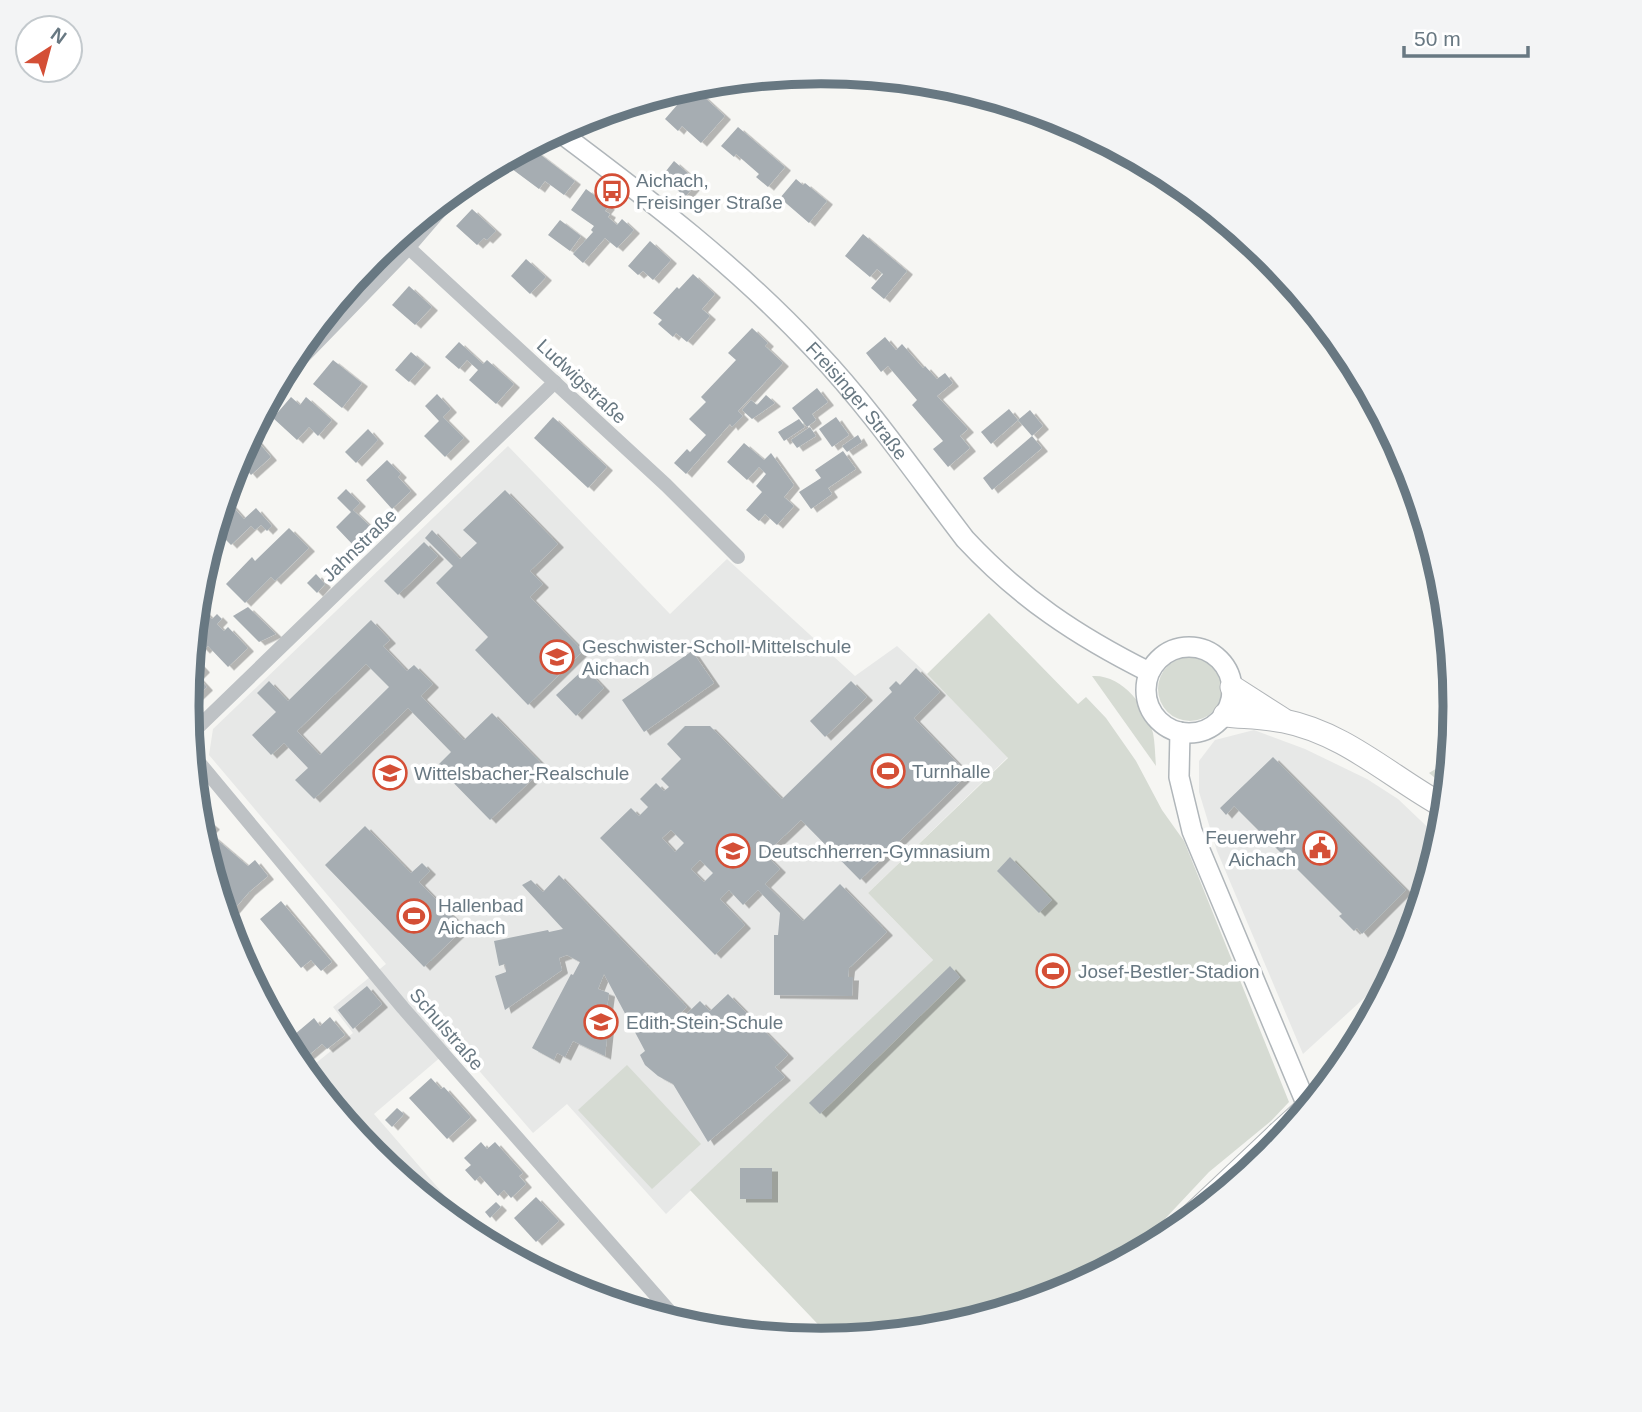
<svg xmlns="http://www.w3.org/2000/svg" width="1642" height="1412" font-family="Arial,sans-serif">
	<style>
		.built { fill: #e7e8e7 }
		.green { fill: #d6dbd3 }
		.building { fill: #a6adb2; fill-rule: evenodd; filter: url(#shadow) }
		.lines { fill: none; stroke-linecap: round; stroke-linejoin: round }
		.secondary-casing { stroke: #b0b6ba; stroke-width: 22 }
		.trunk-casing { stroke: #b1b5b8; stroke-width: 25 }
		.minor { stroke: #bec2c5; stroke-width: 14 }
		.secondary { stroke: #fff; stroke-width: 19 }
		.trunk { stroke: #fff; stroke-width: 23 }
		.trunk-bridge-casing { stroke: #b1b5b8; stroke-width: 25; stroke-linecap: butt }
		.trunk-bridge { stroke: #fff; stroke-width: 23 }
		.labels { text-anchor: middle; stroke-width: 7; stroke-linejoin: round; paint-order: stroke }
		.poi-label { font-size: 19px; fill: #687882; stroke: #fff; text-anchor: start }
		.street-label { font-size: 19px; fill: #687882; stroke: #fff }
		.rim { fill: none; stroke: #687882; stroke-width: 9 }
	</style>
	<defs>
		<filter id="shadow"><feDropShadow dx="6" dy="3.5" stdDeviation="0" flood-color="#0004"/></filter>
	</defs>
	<rect width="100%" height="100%" fill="#f6f6f3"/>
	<g class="built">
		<path d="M508,446L670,614L727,559L855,676L897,646L927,674L1008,757L868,893L933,960L666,1214L567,1104L533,1133L456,1044L374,1114L485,1242L468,1233L372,1154L305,1072L353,1033L333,1007L386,964L209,755L213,729Z"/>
		<path d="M1254,730L1305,749L1367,779L1398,799L1440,839L1407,949L1395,970L1303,1054L1217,851L1199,792V761L1215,740Z"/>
	</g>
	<g class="green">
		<path d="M989,613L1078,704L1086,697L1106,718L1136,761L1162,810L1184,841L1289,1102L1271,1121L1209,1172L1147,1238L1120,1262L1063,1292L944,1328L832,1339L690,1190L933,960L868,893L1008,758L927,674Z"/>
		<circle cx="1190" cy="689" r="32"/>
		<path d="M1092,676C1122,674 1146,706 1153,733C1155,743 1155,755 1156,766Z"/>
		<path d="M1439,767L1449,773L1447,788L1429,773Z"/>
		<path d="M627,1065L701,1144L652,1189L578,1110Z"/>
	</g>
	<g class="building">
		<path d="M692,86L725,116L701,143L682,126L678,131L665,119L678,104L669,96L673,91Z"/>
		<path d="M738,127L785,167L768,187L756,177L759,174L736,154L734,157L721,146Z"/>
		<path d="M529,146L575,181L564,195L545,181L539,189L512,169Z"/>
		<path d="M674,161L698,182L685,197L662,176Z"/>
		<path d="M796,179L803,185L805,183L827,201L809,223L780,198Z"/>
		<path d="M586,189L609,206L605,211L610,214L608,217L617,225L622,219L634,230L617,248L605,238L583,263L573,254L593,232L591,230L594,226L571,210Z"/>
		<path d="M472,209L496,231L487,240L484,238L477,245L456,226Z"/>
		<path d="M560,220L581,236L570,251L548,235Z"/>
		<path d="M863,234L907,271L884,299L871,288L883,274L877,269L870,277L845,256Z"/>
		<path d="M650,241L671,260L653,280L643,271L638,275L628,266Z"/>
		<path d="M526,259L546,277L530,294L511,276Z"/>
		<path d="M693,274L715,294L702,309L710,316L687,342L676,333L673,337L658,324L662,320L653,313L677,287L679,289Z"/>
		<path d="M409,286L432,307L415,325L392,305Z"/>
		<path d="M752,328L768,343L765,346L783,363L738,411L743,416L732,427L730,424L686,474L674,463L687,449L690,452L706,435L689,419L706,402L701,397L736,360L728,353Z"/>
		<path d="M885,337L896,350L902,344L923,368L925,366L937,379L945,373L953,383L937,396L968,429L960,436L970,448L948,467L933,449L943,441L912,405L917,400L888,366L881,372L866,353Z"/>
		<path d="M459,342L483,364L487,360L514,384L496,404L469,380L478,370L467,360L459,369L445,357Z"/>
		<path d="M411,352L425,364L409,382L395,370Z"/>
		<path d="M333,360L362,383L342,408L313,384Z"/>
		<path d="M817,388L828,402L812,414L816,420L807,427L792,408Z"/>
		<path d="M437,394L451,409L443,417L464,438L445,457L424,436L439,421L425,406Z"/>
		<path d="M766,395L775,403L752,419L742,410L751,400L757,405Z"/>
		<path d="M291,397L300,405L306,397L332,420L318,436L309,427L297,440L273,418Z"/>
		<path d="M1009,409L1018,420L991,444L981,432Z"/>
		<path d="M1030,410L1043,426L1032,436L1042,448L992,490L983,478L1032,436L1018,420Z"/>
		<path d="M553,417L607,467L588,488L534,438Z"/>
		<path d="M836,417L849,435L832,447L819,429Z"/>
		<path d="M799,419L805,427L784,441L778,432Z"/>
		<path d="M810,427L816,436L797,448L791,440Z"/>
		<path d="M368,429L378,440L356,463L345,452Z"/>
		<path d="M858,435L862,442L847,452L842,446Z"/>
		<path d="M253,436L271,457L251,475L237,459L247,441Z"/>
		<path d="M744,443L764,460L771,453L794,485L784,497L794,506L777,525L765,514L759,521L746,510L762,492L756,486L766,474L759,467L747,480L727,462Z"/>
		<path d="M843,451L856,469L828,488L832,494L811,509L799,492L821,478L815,470Z"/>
		<path d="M387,460L401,474L398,477L411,491L392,509L366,480Z"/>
		<path d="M346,489L360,503L353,510L371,527L353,545L336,527L351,512L337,498Z"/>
		<path d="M505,490L558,544L530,571L543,584L530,597L583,651L528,705L475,650L488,637L436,583L453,566L425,538L432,530L460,559L477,543L463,530Z"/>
		<path d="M225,498L244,519L256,508L272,526L267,531L261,525L255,530L251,526L231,545L215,529Z"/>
		<path d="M289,528L309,548L275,581L271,577L245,603L226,584L252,557L255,561Z"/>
		<path d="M424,542L438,556L398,595L384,581Z"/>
		<path d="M316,574L325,584L317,593L307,583Z"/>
		<path d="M248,607L276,634L259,642L233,616Z"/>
		<path d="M201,608L212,619L217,614L222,619L217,624L224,631L228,627L248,648L228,667L208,646L204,650L193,639L196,613Z"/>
		<path d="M371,620L390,640L383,646L407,671L414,665L433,684L421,696L464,740L492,713L545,767L490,820L437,766L451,752L408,708L314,799L295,780L308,768L284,743L271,755L252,735L276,712L257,693L269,681L288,701ZM366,664L389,687L320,755L297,731Z"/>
		<path d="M692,651L714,683L644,732L622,700Z"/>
		<path d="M192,656L204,669L197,676L207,687L187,706Z"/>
		<path d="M585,668L604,688L576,716L556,695Z"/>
		<path d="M916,668L940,692L914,718L968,774L860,880L801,820L765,854L780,869L765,884L803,921L840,884L887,932L849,968L848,977H853L852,996L774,995V935H778L780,913L758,890L743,905L729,890L720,899L745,925L715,955L600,838L631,808L639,816L648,807L640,799L656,783L664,791L669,787L661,779L681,759L667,744L685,726H710L782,799L892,692L889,688L896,681L900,685ZM671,830L684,843L675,852L662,838ZM700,860L713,873L704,882L691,869Z"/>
		<path d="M851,681L867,697L825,737L810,721Z"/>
		<path d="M1273,757L1406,890L1362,934L1357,928L1354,931L1339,916L1342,914L1234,806L1226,815L1220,808Z"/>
		<path d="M197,812L214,826L208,832L248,866L255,860L268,876L249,892L226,919L199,829Z"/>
		<path d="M365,826L411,873L422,863L430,871L419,882L464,928L424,967L325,865Z"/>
		<path d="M1010,857L1052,900L1039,913L997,871Z"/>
		<path d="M559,875L687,1007L672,1021L675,1025L700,1001L710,1011L728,994L788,1055L775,1067L785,1077L708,1142L673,1084L658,1076L645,1065L640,1055L645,1051L604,974L598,989L609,993L607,1008L610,1010L605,1056L573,1041L565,1057L557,1053L554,1060L532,1048L571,974L573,975L580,962L567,955L559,958L562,970L505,1010L495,976L506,972L505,964L499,966L494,941L548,930L549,932L563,929L522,885L531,880L543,892Z"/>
		<path d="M281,901L332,962L321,971L311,960L301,968L260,919Z"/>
		<path d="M228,925L240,940L234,945L233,941Z"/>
		<path d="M950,966L960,977L820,1114L809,1103Z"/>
		<path d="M367,986L382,1004L353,1029L338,1010Z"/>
		<path d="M330,1017L345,1035L327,1049L322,1044L304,1059L288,1040L314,1018L320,1026Z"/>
		<path d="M431,1078L441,1089L444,1087L471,1117L447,1139L409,1098Z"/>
		<path d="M397,1108L404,1114L392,1127L385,1120Z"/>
		<path d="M481,1142L487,1149L495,1142L523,1173L519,1176L526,1184L511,1198L504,1190L498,1196L480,1176L475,1181L465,1170L471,1165L464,1158Z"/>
		<rect x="740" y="1168" width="32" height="31"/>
		<path d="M536,1197L559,1221L536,1242L514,1218Z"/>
		<path d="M496,1202L501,1207L490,1218L485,1212Z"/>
	</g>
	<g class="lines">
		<defs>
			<g id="secondary">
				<path id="s1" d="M558,131C649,199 739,268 816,351C871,409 916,475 965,539C1020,598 1077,636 1149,672"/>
				<circle cx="1189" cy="690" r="43"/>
				<path d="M1180,732L1179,777L1192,831L1308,1108"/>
			</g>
			<g id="trunk">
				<path d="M1232,687L1282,719"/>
				<path d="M1225,715C1244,717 1265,717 1284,721C1345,733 1392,778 1445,807"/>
				<path d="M1174,1232L1278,1134"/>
			</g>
		</defs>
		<use href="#secondary" class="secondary-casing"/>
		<use href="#trunk" class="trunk-casing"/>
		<g class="minor">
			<path d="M397,237L666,485L738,557"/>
			<path d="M279,382L403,254L465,182"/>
			<path d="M190,735L555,382"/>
			<path d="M192,754L403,1008L680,1323"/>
			<path d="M195,786L208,774"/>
		</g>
		<use href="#secondary" class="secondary"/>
		<use href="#trunk" class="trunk"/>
		<defs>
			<path id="trunk-bridge" d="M1278,1134L1313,1102"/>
		</defs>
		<use href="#trunk-bridge" class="trunk-bridge-casing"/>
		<use href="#trunk-bridge" class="trunk-bridge"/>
	</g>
	<defs>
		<symbol id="bus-ring" viewBox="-11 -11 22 22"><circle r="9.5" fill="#fff" stroke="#d44f36" stroke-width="1.5"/><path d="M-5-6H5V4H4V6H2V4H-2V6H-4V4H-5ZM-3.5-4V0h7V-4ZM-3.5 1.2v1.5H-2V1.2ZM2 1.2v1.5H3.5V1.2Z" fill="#d44f36"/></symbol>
		<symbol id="school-ring" viewBox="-11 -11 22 22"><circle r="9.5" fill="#fff" stroke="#d44f36" stroke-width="1.5"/><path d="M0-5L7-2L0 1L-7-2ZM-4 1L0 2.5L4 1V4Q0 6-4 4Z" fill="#d44f36"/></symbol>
		<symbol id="stadium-ring" viewBox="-11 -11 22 22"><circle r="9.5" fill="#fff" stroke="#d44f36" stroke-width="1.5"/><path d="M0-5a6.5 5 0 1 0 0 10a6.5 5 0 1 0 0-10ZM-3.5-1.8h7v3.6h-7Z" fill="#d44f36"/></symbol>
		<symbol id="civic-ring" viewBox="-11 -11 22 22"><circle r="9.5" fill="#fff" stroke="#d44f36" stroke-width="1.5"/><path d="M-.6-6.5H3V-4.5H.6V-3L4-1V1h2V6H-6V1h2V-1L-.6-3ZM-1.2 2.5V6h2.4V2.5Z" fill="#d44f36"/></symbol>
	</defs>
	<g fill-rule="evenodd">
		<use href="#bus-ring" x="593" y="172" width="38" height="38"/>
		<use href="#school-ring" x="538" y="638" width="38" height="38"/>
		<use href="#stadium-ring" x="869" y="752" width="38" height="38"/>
		<use href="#school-ring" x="371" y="754" width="38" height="38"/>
		<use href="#civic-ring" x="1301" y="829" width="38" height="38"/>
		<use href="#school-ring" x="714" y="832" width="38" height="38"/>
		<use href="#stadium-ring" x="395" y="897" width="38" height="38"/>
		<use href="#stadium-ring" x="1034" y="952" width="38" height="38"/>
		<use href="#school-ring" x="582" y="1003" width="38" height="38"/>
	</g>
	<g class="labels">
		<g class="poi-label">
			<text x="636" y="187">Aichach,<tspan x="636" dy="22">Freisinger Straße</tspan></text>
			<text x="582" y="653">Geschwister-Scholl-Mittelschule<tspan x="582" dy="22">Aichach</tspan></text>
			<text x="912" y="778">Turnhalle</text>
			<text x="414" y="780">Wittelsbacher-Realschule</text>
			<text x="1296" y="844" text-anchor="end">Feuerwehr<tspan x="1296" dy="22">Aichach</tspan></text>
			<text x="758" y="858">Deutschherren-Gymnasium</text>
			<text x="438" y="912">Hallenbad<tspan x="438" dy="22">Aichach</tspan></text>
			<text x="1078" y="978">Josef-Bestler-Stadion</text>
			<text x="626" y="1029">Edith-Stein-Schule</text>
		</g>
		<g class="street-label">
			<text transform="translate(582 381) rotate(43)" y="7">Ludwigstraße</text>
			<text dy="7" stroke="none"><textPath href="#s1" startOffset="404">Freisinger Straße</textPath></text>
			<text transform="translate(359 545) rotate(-44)" y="7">Jahnstraße</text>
			<text transform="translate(447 1029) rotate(49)" y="7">Schulstraße</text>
		</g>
	</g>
	<path d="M0 0H1642V1412H0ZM199 706a622 622 0 1 1 1244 0a622 622 0 1 1-1244 0Z" fill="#f3f4f5" fill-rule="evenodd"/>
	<path class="rim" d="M199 706a622 622 0 1 1 1244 0a622 622 0 1 1-1244 0Z"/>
	<g transform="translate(49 49) rotate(36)"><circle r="33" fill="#ffffff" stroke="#c3c9cd" stroke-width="2"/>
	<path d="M0-5L12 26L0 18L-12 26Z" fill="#d44f36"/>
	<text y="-10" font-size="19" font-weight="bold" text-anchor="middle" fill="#687882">N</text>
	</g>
	<path d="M1404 46v10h124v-10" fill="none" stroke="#687882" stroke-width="3.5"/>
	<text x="1414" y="46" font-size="21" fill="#687882" stroke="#ffffff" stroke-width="5" paint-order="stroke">50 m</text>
</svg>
